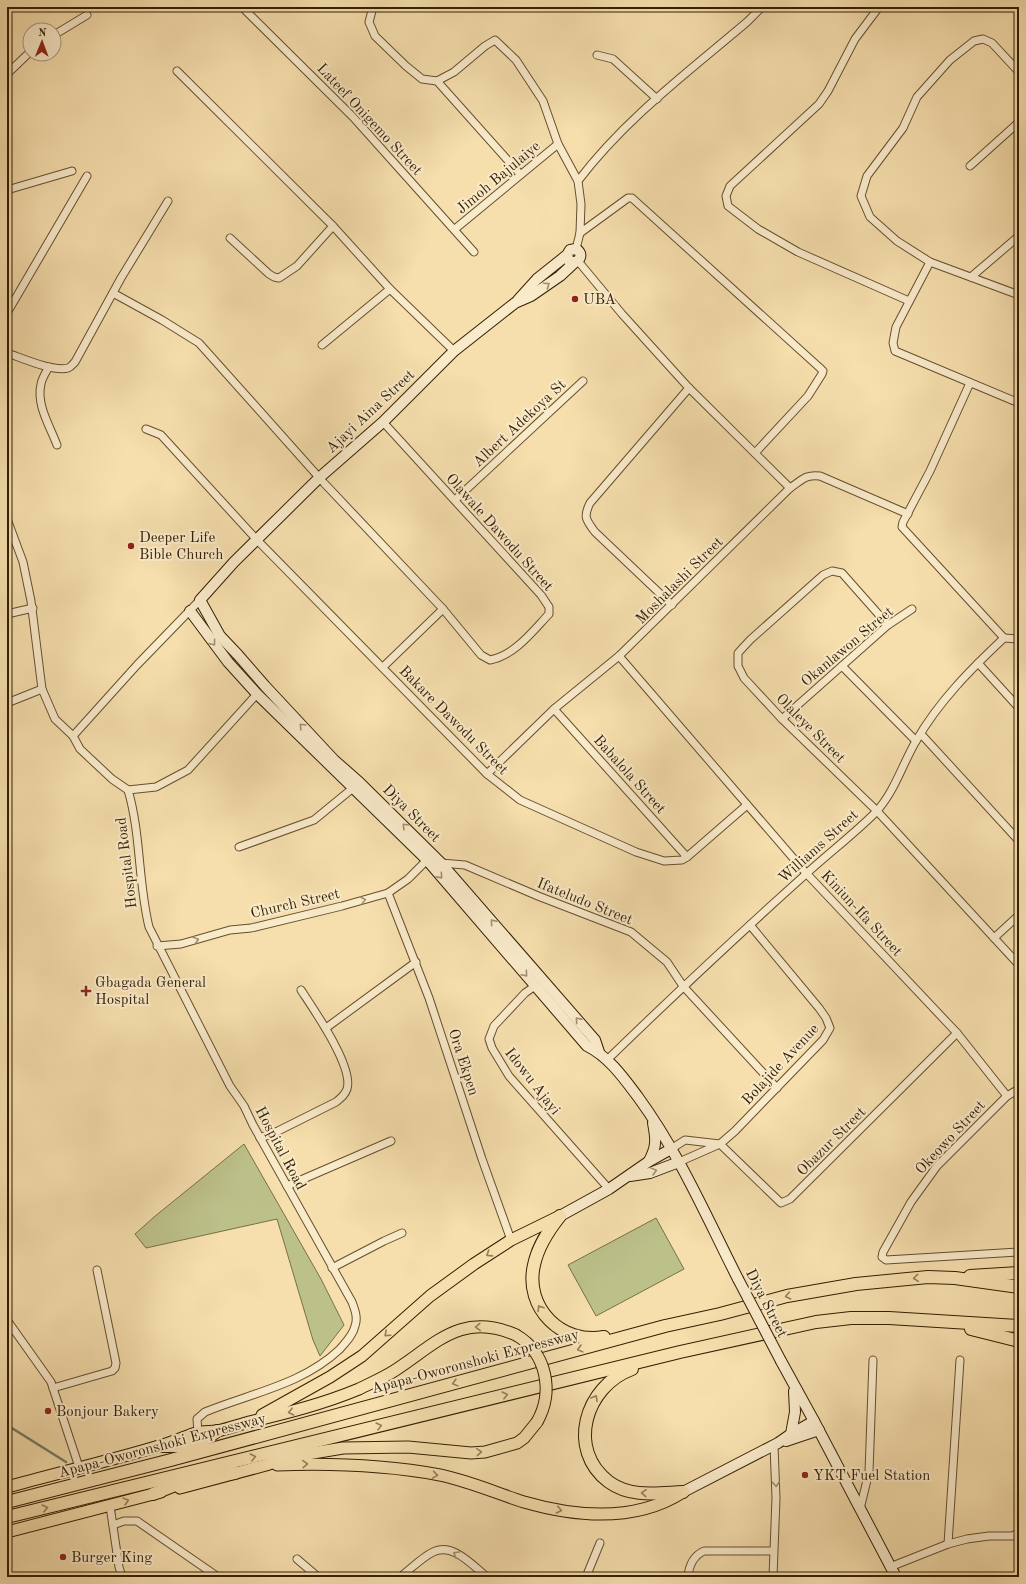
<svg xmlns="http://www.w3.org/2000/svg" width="1026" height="1584" font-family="'Old Standard TT',serif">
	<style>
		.green { fill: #bcc18a; stroke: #787046 }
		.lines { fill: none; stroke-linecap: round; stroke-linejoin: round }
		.stream { stroke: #747c6d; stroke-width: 2.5 }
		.street-casing { stroke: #644f2e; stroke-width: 9 }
		.secondary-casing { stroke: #331f03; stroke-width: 12 }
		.primary-casing { stroke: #331f03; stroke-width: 13 }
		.highway-casing { stroke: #331f03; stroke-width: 14 }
		.street { stroke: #f9eaca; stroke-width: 7 }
		.secondary { stroke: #f9eaca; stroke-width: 10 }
		.primary { stroke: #f6dead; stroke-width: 11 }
		.highway { stroke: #f6dead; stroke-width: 12 }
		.secondary-bridge-casing { stroke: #331f03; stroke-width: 12; stroke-linecap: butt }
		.primary-bridge-casing { stroke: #331f03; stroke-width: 13; stroke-linecap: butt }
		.secondary-bridge { stroke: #f9eaca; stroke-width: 10 }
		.primary-bridge { stroke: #f6dead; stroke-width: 11 }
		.oneway { stroke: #a08f70 }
		.oneway2 { stroke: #947e58 }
		.poi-dot { fill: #8f2418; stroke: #f9eaca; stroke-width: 1.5 }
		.labels { text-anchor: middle; stroke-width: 4; stroke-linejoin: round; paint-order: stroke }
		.street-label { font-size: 15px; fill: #331f03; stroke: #f9eaca }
		.poi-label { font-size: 15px; fill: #331f03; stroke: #f9eaca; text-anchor: start }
	</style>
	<rect width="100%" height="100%" fill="#f6dead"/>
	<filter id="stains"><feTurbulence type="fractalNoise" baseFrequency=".005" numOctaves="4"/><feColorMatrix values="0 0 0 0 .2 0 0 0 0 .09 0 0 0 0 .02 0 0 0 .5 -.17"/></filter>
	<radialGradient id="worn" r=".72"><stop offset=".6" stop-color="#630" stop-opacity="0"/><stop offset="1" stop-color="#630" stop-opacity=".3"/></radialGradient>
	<g class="green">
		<path d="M244,1144L321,1279L344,1325L320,1356L313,1340L277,1219L146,1248L135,1234L154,1217Z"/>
		<path d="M656,1218L684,1269L596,1316L568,1265Z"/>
	</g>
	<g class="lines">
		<path class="stream" d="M7,1425L66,1462"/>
		<defs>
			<g id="street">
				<path d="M242,7L353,117L474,252"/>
				<path d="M373,7L369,22L375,36L406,66L422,79L437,81L454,72L485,46L495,40L516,60L543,101L558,144L578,181L581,204L580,233L576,249"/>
				<path d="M879,7L855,39L828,91L819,104L730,186L726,196L728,206L758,229L798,252L909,301"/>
				<path d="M54,35L87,15"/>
				<path d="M597,55L613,59L657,99"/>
				<path d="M177,71L333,226L390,289L454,351"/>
				<path d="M1019,72L992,43L983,39L974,41L950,60L917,97L903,128L867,176L861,196L870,217L897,241L930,262L1019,295"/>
				<path d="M7,74L30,52"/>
				<path d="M437,81L520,174"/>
				<path d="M970,166L1019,122"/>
				<path d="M578,181C625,119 688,72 747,22L762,7"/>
				<path d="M7,190L72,171"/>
				<path d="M455,229L558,144"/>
				<path d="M580,233L628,198H632L820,368L823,371L822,374L808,396L755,453"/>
				<path d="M230,238L269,274L274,277L279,278L297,266L333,226"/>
				<path d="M578,261L622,314L689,388L790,488"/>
				<path d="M930,262L896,327L893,343L895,351L1019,403"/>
				<path d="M971,277L1019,236"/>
				<path d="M113,293L162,320L199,343L324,483L443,609L481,655L490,660C515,655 532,632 549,614V607L541,595L383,422"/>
				<path d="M7,313L87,176"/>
				<path d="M322,345L390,289"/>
				<path d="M7,353C22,358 53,372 68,368C71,367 72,365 75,362L121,278L168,201"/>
				<path d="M49,367C46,372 42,378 41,384C36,405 50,426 57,445"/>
				<path d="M970,383L930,471L903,522L902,527L1004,638"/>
				<path d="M146,429L161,435L257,540L487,774L520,800L636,852L664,861L682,860L687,857L747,805"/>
				<path d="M455,500L583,381"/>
				<path d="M7,519L23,562L31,601L42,689L55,719L73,736L80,749L112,779L128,790"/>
				<path d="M672,605L595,532C586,520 583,517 590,503L689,388"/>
				<path d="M7,614L33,608"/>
				<path d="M888,625L842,573L832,571L823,575L750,640L738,653V666L744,678L782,719L877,811L1019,965"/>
				<path d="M619,656L806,873L957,1033L1007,1096"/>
				<path d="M978,663L1019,708"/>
				<path d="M842,666L916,741"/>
				<path d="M383,667L443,609"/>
				<path d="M7,703L42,689"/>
				<path d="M554,709L687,857"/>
				<path d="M782,719L888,625L912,609"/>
				<path d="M921,734L1019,841"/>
				<path d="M73,736L137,665L200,600"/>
				<path d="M487,774L554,709L619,656L790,488C802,480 806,474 820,476L908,514"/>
				<path d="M128,790C141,834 138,882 149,927L230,1086L244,1106L253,1125L352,1302C355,1310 358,1318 355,1326C353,1335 346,1342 340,1349C302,1385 251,1393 205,1412L197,1419L198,1433"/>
				<path d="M128,790L156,787L188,770L257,694"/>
				<path d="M239,847L314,820L353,788"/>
				<path d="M441,863L465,865L538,896L631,932L667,962L683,986L777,1088"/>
				<path d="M388,893L429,998L482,1159L511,1240"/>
				<path d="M994,938L1019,915"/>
				<path d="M157,946L181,944L230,930L251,928L342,906L388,893L408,879L427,860"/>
				<path d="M535,986L525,993L494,1026L489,1039L492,1048L509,1076L609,1189"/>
				<path d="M326,1028L416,962"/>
				<path d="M607,1060C672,997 738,935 806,874C829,853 854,834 876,812C895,791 902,765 916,741C939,701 971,669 1004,638L1019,639"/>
				<path d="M1019,1089L1007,1096L937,1166L911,1202L883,1252L882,1257L886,1260L1019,1252"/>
				<path d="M260,1138L278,1131L336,1102C341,1098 345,1095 347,1089C354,1067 314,1010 301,990"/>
				<path d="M671,1149L685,1140L720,1144L781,1203L790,1199L957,1033"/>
				<path d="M679,1162L720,1144L735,1131L823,1040L830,1028L826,1018L819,1008L750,925"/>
				<path d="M287,1186L391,1141"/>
				<path d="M332,1268L384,1241L402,1233"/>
				<path d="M7,1320L51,1382L79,1467"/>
				<path d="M53,1388L112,1371L115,1368L116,1363L97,1270"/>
				<path d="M110,1506L119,1567L122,1577"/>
				<path d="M860,1509L869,1472L873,1360"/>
				<path d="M113,1525L124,1521H137L218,1577"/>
				<path d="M948,1544L960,1360"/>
				<path d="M297,1559L318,1577"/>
				<path d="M890,1567L948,1544L967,1539L989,1536H1012L1019,1533"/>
				<path d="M400,1577C411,1569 421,1558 433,1552C453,1542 473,1566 487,1577"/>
				<path d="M586,1577L600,1543"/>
				<path d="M688,1577C689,1565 693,1556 704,1551H773"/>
				<path d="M773,1577L776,1498L774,1445"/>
			</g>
			<g id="secondary">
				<path d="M575,262L560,276L531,296L515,303L454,351L383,422L320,477L234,562L200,600L220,636L238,655L265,686L334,760L359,782L441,863L595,1040L599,1052"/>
				<path d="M518,300L537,279L567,255L570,250L576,249C585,254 579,265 569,261L567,255"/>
				<path d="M190,611L228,662L257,694L427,860L587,1046C609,1057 623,1077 638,1097C679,1153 707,1218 738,1279"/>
				<path d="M649,1161C657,1146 656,1139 653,1123"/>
				<path d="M630,1176L650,1173L679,1162"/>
				<path d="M560,1216L609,1189L648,1162L671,1149"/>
				<path d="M781,1361L814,1421L896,1577"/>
				<path d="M791,1434L795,1412L794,1391"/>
				<path d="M786,1441L819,1430"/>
				<path d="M683,1492L778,1443L791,1434L814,1421"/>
			</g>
			<g id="primary">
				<path d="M262,1415L330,1377L362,1356L430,1296L474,1264L511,1240L560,1216"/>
				<path d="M277,1465C332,1463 386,1465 440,1475C469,1481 496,1493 524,1502C576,1517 636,1522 683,1492"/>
				<path d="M7,1487C58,1473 109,1461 159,1446C171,1443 183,1437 196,1433C203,1431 210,1432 217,1431C228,1429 238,1425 249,1422C287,1413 323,1404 359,1389C371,1383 383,1378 394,1371C436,1344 461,1311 516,1335"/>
				<path d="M180,1488L266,1465L289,1457L343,1448L408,1447L471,1453L485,1452L517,1443L524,1438L537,1422"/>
				<path d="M7,1532L161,1492"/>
			</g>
			<g id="highway">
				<path d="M560,1216C548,1231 538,1246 534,1265C524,1308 562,1345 604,1337"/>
				<path d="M970,1276L1019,1273"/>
				<path d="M971,1329L1019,1341"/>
				<path d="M632,1369C585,1386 566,1450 609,1482C631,1498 658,1493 683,1492"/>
				<path d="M160,1446H203"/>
				<path d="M194,1447L217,1431"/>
				<path d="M194,1477L235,1473"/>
				<path d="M153,1494L195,1477"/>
				<path d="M7,1502L167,1461L665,1326L720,1314L787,1296L856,1284L928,1277L955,1278L1019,1287"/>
				<path d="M7,1517L680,1352L816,1322L851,1318H889L1019,1326"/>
			</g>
		</defs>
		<use href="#street" class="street-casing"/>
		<use href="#secondary" class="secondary-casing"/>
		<use href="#primary" class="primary-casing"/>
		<use href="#highway" class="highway-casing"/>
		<use href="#street" class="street"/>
		<use href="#secondary" class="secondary"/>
		<use href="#primary" class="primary"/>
		<use href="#highway" class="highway"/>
		<defs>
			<path id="secondary-bridge" d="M738,1279L781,1361"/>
			<path id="primary-bridge" d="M516,1335C547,1353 554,1392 537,1422"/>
		</defs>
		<use href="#secondary-bridge" class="secondary-bridge-casing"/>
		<use href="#primary-bridge" class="primary-bridge-casing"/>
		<use href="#secondary-bridge" class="secondary-bridge"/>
		<use href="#primary-bridge" class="primary-bridge"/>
	</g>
	<defs><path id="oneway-chevron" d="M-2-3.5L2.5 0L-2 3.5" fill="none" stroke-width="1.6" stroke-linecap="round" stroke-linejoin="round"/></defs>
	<g class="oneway">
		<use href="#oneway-chevron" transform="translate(547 285) rotate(-34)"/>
		<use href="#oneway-chevron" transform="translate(213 643) rotate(53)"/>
		<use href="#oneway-chevron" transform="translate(302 726) rotate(-134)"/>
		<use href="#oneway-chevron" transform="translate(405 826) rotate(-135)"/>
		<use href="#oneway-chevron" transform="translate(440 876) rotate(49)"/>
		<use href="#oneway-chevron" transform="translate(363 900) rotate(-14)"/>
		<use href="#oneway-chevron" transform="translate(493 922) rotate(-131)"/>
		<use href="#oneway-chevron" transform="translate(196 940) rotate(-16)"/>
		<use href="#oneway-chevron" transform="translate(525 974) rotate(49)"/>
		<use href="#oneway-chevron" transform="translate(578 1020) rotate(-131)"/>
		<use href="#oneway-chevron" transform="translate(654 1171) rotate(-15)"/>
		<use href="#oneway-chevron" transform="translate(776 1484) rotate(87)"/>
		<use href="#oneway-chevron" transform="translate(456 1554) rotate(-149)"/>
	</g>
	<g class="oneway2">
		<use href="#oneway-chevron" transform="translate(489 1254) rotate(147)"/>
		<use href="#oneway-chevron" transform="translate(916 1278) rotate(175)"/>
		<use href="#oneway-chevron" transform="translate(788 1296) rotate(168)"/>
		<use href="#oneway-chevron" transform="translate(540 1308) rotate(-122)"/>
		<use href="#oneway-chevron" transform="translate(478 1327) rotate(178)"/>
		<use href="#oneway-chevron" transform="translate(387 1334) rotate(138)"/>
		<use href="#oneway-chevron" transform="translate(580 1349) rotate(165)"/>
		<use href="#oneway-chevron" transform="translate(455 1383) rotate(165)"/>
		<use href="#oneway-chevron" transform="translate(505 1395) rotate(-14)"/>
		<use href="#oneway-chevron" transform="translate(595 1398) rotate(-60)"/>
		<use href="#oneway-chevron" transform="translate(291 1412) rotate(167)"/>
		<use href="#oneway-chevron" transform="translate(379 1426) rotate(-14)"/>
		<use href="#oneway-chevron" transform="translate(479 1452) rotate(-4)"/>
		<use href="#oneway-chevron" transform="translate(253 1457) rotate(-14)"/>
		<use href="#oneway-chevron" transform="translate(305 1464) rotate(-2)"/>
		<use href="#oneway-chevron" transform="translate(435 1475) rotate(9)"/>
		<use href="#oneway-chevron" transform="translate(644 1493) rotate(-177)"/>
		<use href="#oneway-chevron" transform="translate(126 1501) rotate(-15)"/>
		<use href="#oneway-chevron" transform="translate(45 1508) rotate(-14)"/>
		<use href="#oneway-chevron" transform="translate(559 1510) rotate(11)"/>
	</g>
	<g class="poi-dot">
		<circle cx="575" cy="299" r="4"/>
		<circle cx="131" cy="546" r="4"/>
		<path d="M84 985h4v4h4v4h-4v4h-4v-4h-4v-4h4z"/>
		<circle cx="48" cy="1411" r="4"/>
		<circle cx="805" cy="1475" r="4"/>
		<circle cx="63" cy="1557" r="4"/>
	</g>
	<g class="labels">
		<g class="street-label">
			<text transform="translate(370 119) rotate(47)" y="5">Lateef Onigemo Street</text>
			<text transform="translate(498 177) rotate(-40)" y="5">Jimoh Bajulaiye</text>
			<text transform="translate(370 411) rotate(-43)" y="5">Ajayi Aina Street</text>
			<text transform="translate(519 423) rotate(-43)" y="5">Albert Adekoya St</text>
			<text transform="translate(500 532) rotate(48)" y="5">Olawale Dawodu Street</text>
			<text transform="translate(679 580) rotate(-45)" y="5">Moshalashi Street</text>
			<text transform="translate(847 646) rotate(-40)" y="5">Okanlawon Street</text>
			<text transform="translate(454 720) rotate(45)" y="5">Bakare Dawodu Street</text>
			<text transform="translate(811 728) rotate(45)" y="5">Olaleye Street</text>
			<text transform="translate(630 774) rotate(48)" y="5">Babalola Street</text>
			<text transform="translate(412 813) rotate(45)" y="5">Diya Street</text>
			<text transform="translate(818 846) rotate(-42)" y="5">Williams Street</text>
			<text transform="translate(126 863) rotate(-97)" y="5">Hospital Road</text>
			<text transform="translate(585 901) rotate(22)" y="5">Ifateludo Street</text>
			<text transform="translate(295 903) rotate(-13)" y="5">Church Street</text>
			<text transform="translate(862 913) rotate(47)" y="5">Kiniun-Ifa Street</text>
			<text transform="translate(464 1062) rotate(72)" y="5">Ora Ekpen</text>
			<text transform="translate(780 1064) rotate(-47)" y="5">Bolajide Avenue</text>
			<text transform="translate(533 1081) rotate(52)" y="5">Idowu Ajayi</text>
			<text transform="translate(950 1137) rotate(-47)" y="5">Okeowo Street</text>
			<text transform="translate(831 1141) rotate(-45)" y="5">Obazur Street</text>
			<text transform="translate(281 1148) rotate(62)" y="5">Hospital Road</text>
			<text transform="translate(767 1303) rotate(63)" y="5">Diya Street</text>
			<text transform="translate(475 1361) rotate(-15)" y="5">Apapa-Oworonshoki Expressway</text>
			<text transform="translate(162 1445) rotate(-15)" y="5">Apapa-Oworonshoki Expressway</text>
		</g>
		<g class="poi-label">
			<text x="583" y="304">UBA</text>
			<text x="139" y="542">Deeper Life<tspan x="139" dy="17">Bible Church</tspan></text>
			<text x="95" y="987">Gbagada General<tspan x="95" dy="17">Hospital</tspan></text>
			<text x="56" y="1416">Bonjour Bakery</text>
			<text x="813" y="1480">YKT Fuel Station</text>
			<text x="71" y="1562">Burger King</text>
		</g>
	</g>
	<rect width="1026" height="1584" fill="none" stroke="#f6dead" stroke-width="24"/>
	<rect x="8" y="8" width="1010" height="1568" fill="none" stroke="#331f03" stroke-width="2"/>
	<rect x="12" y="12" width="1002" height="1560" fill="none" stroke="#331f03"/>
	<g transform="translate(42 42) rotate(1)"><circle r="19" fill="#f9eaca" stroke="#aa997a"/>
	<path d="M0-3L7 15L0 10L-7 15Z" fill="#8f2418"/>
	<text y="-6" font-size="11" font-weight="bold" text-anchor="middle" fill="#331f03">N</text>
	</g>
	<rect width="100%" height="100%" filter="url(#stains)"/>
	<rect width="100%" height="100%" fill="url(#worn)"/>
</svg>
